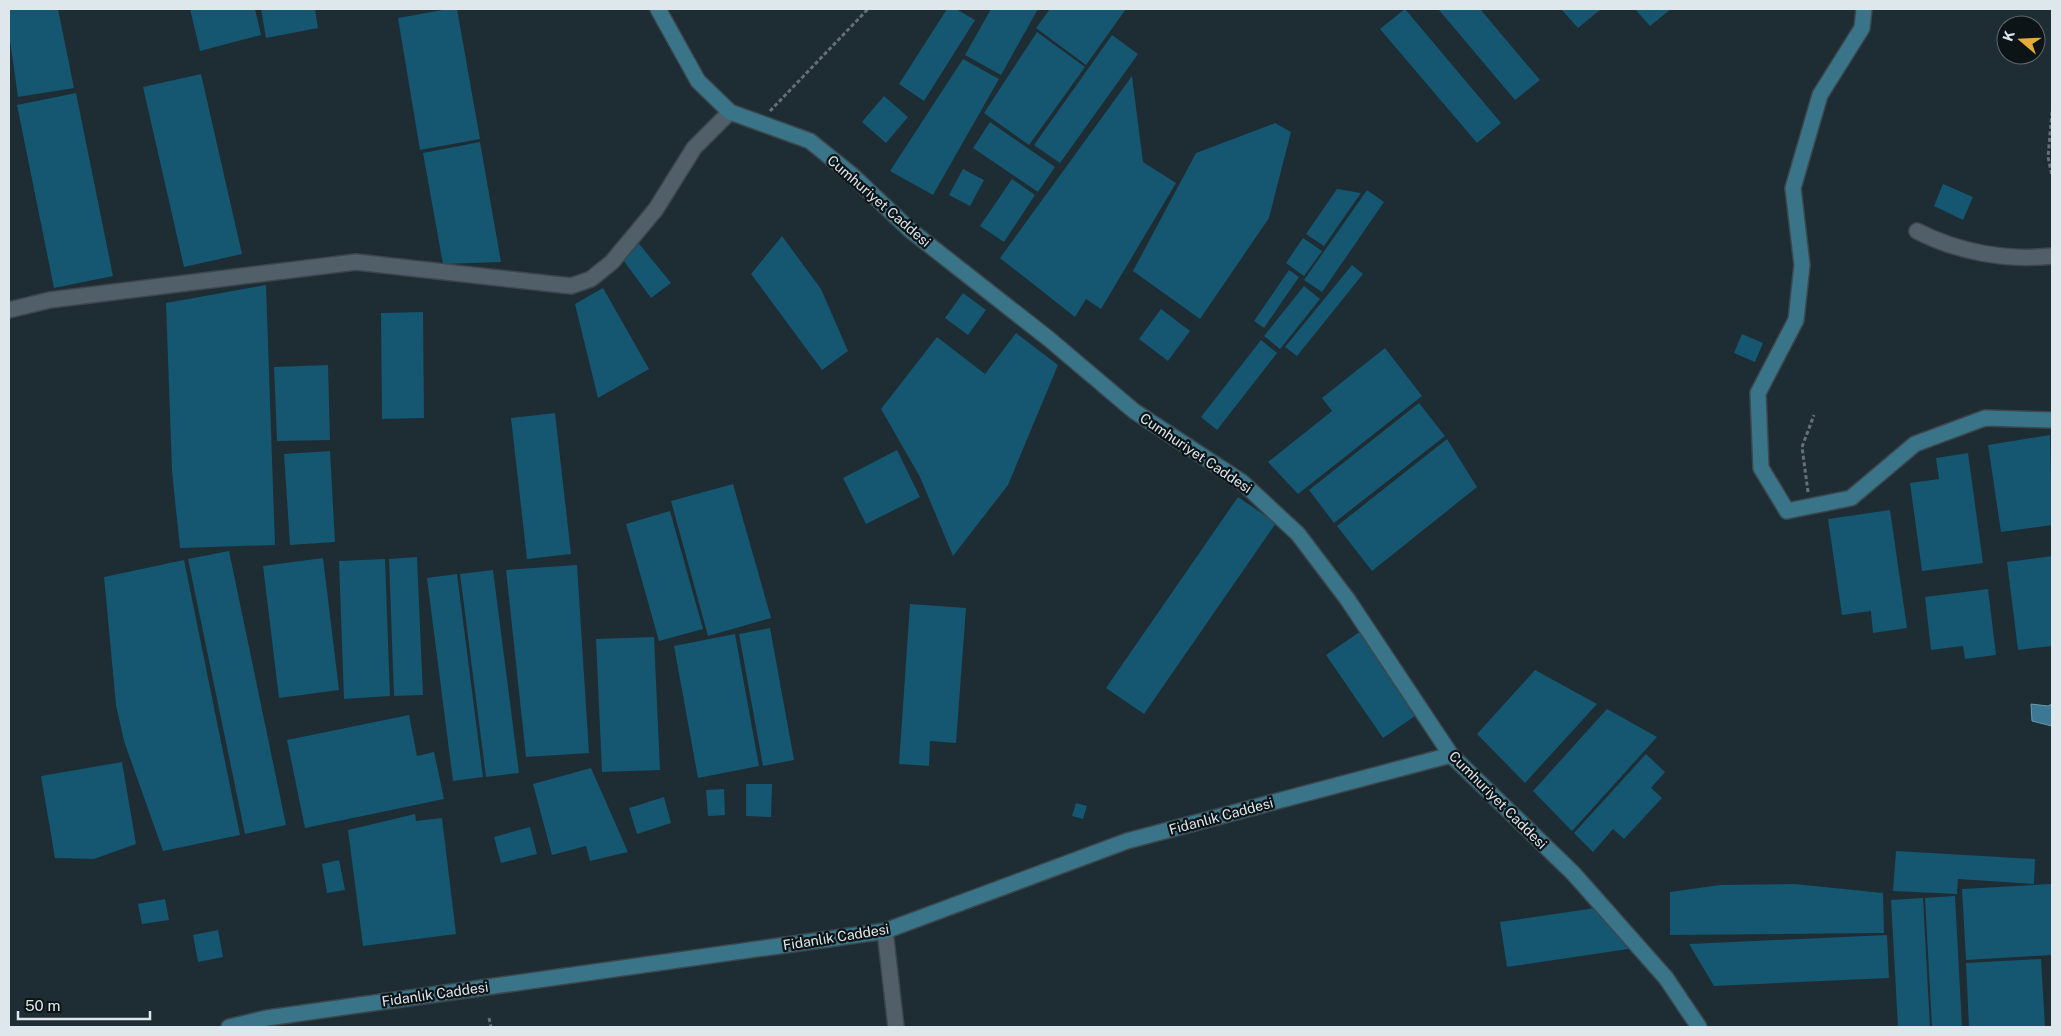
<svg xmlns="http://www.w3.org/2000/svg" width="2061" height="1036" font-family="'Public Sans',sans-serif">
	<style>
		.water { fill: #3c7894; stroke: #6d99ae }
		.building { fill: #155671 }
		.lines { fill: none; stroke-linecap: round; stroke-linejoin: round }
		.street-casing { stroke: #3b474d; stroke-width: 18 }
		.secondary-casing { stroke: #3b474d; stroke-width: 18 }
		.path { stroke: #647077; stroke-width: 3; stroke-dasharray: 4 2.5; stroke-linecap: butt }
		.street { stroke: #516068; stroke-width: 15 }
		.secondary { stroke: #397488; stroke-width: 15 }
		.labels { text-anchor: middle; stroke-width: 4.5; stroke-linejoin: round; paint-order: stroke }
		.street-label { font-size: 14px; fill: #dee7ec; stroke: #0d1417 }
	</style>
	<rect width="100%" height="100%" fill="#1e2c33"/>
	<path class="water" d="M2031,704L2048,706L2052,704V726L2032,721Z"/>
	<g class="building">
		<path d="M9,9H58L74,88L18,97L9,34Z"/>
		<path d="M190,9H255L261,35L200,51Z"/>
		<path d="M261,9H315L318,28L266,38Z"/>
		<path d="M448,9H457L480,139L420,150L398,18Z"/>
		<path d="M947,9H956L975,20L924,101L899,84Z"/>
		<path d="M991,9H1038L1001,75L965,55Z"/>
		<path d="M1050,9H1126L1086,65L1036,28Z"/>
		<path d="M1405,9L1501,123L1477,143L1380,29Z"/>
		<path d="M1441,9H1480L1540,80L1515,100L1439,10Z"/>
		<path d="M1561,9H1601L1578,28Z"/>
		<path d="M1635,9H1671L1650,26Z"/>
		<path d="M1037,32L1085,67L1029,145L984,113Z"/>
		<path d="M1112,35L1138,54L1060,163L1034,145Z"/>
		<path d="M963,59L999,79L933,195L890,171Z"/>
		<path d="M201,74L242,254L184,267L143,87Z"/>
		<path d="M1132,76L1143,162L1176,183L1101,309L1086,299L1075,317L1000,258Z"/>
		<path d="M76,93L113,276L54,288L17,105Z"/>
		<path d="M884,96L908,117L886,143L862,122Z"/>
		<path d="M990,122L1055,167L1038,192L973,148Z"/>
		<path d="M1275,123L1291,132L1269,218L1200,319L1133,271L1196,153Z"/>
		<path d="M480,142L501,262L443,264L423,153Z"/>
		<path d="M963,169L984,180L970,206L949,195Z"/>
		<path d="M1012,179L1035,195L1004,242L980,226Z"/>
		<path d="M1943,184L1973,197L1963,220L1934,206Z"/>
		<path d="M1337,189L1361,193L1324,246L1306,234Z"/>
		<path d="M1367,190L1384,202L1322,292L1304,280Z"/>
		<path d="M782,236L821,289L848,351L822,370L751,274Z"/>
		<path d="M1303,238L1322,251L1304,276L1286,263Z"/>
		<path d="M636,240L671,283L651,298L624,261Z"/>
		<path d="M1352,265L1363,274L1297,356L1285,347Z"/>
		<path d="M1289,270L1299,277L1264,328L1254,321Z"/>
		<path d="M266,285L275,545L180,548L172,471L166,303Z"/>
		<path d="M1304,286L1320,299L1280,349L1264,336Z"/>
		<path d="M603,288L649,369L598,398L575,304Z"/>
		<path d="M963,293L986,310L968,335L945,318Z"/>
		<path d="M1161,309L1190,331L1168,361L1139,339Z"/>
		<path d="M423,312L424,418L382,419L381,313Z"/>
		<path d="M1016,333L1058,365L1008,485L953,556L920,477L881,409L937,337L985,374Z"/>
		<path d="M1742,334L1763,343L1755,362L1734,353Z"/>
		<path d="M1261,340L1277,353L1217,430L1201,417Z"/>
		<path d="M1385,348L1422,396L1298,494L1268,462L1332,411L1322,398Z"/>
		<path d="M328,365L330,440L277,441L274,367Z"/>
		<path d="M1419,403L1445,436L1334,523L1309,490Z"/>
		<path d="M555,413L571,554L527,559L511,418Z"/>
		<path d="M2050,435L2052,525L2001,532L1988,445Z"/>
		<path d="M1447,439L1477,487L1372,571L1337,526Z"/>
		<path d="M897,450L920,497L866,524L843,478Z"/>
		<path d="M330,451L335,542L290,545L284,454Z"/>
		<path d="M1968,453L1983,563L1922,571L1910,483L1939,479L1936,458Z"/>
		<path d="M733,484L771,618L708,636L671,501Z"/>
		<path d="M1238,497L1276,523L1144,714L1106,688Z"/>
		<path d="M1890,510L1907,628L1873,633L1871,611L1842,615L1828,519Z"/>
		<path d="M670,511L703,629L659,641L626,524Z"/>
		<path d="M229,551L286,825L245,834L188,559Z"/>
		<path d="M2052,556V646L2018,650L2007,562Z"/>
		<path d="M417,557L423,695L394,696L389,559Z"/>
		<path d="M323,558L339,690L279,698L263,566Z"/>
		<path d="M385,559L390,696L344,699L339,561Z"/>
		<path d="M184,560L240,835L163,851L124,741L116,705L104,577Z"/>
		<path d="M577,565L589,753L526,757L506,570Z"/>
		<path d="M493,570L519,773L486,777L460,574Z"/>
		<path d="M457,574L483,777L453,781L427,578Z"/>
		<path d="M1988,589L1996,655L1965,659L1963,646L1931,650L1925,597Z"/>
		<path d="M910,604L966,608L956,743L930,741L929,766L899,764Z"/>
		<path d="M770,628L794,760L763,766L739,634Z"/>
		<path d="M1361,631L1418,714L1383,738L1326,655Z"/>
		<path d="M735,634L759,766L698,778L674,646Z"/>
		<path d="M654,637L660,770L602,772L596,639Z"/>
		<path d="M1535,670L1597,704L1525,783L1477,734Z"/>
		<path d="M1607,709L1657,737L1572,831L1533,791Z"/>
		<path d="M409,715L417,756L434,752L444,799L305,828L287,740Z"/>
		<path d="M1646,754L1665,772L1651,788L1662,798L1624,839L1613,829L1593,852L1574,833Z"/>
		<path d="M122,762L136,844L94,859L55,858L41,776Z"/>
		<path d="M591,768L628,852L590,861L586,846L552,855L533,784Z"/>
		<path d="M746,784H772L771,817L746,816Z"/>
		<path d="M724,789L725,815L708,816L706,790Z"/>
		<path d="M664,797L671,823L637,834L629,808Z"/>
		<path d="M1076,803L1087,806L1083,819L1072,816Z"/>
		<path d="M415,814L416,821L442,818L456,934L363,946L348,830Z"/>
		<path d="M530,827L537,854L501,863L494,837Z"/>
		<path d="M1896,851L2035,859L2034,884L1958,879L1957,894L1893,891Z"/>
		<path d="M339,860L345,890L327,893L322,864Z"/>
		<path d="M1795,884L1883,893L1884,933L1670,935V892L1720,885Z"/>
		<path d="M2052,884V955L1966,960L1962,889Z"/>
		<path d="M1955,896L1962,1027H1932L1925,898Z"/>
		<path d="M1923,898L1930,1027H1898L1891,900Z"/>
		<path d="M165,899L169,920L142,924L138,904Z"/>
		<path d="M1602,907L1635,948L1507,967L1500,922Z"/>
		<path d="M218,930L223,957L198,962L193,935Z"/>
		<path d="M1887,935L1889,978L1714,986L1689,944Z"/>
		<path d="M2041,959L2045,1027H1969L1966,963Z"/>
	</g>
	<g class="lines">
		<defs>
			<g id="street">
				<path d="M1917,231C1957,252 2007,261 2052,256"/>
				<path d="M9,310L50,300L356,262L571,286L591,279L612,262L656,209L694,148L730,112"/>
				<path d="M885,931L896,1027"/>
			</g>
			<g id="secondary">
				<path d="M658,9L698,81L730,112L810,141L852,175L910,230L1049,339L1134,411L1242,482L1298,534L1348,600L1451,755L1573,873L1666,978L1699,1027"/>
				<path d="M1864,9L1862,28L1820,95L1793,188L1802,265L1796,320L1758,393L1761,468L1787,511L1851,498L1915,444L1985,418L2052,420"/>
				<path d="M229,1027L267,1018L885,931L1127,841L1451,755"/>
			</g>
		</defs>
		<use href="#street" class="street-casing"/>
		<use href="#secondary" class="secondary-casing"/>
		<g class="path">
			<path d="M770,111L868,9"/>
			<path d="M2052,112L2048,157L2052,176"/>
			<path d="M1808,492L1802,447L1814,415"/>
			<path d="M489,1018L491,1027"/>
		</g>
		<use href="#street" class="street"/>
		<use href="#secondary" class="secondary"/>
	</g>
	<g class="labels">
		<g class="street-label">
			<text transform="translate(879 201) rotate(41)" y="5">Cumhuriyet Caddesi</text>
			<text transform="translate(1196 453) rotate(34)" y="5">Cumhuriyet Caddesi</text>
			<text transform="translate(1498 800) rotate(45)" y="5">Cumhuriyet Caddesi</text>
			<text transform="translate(1221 816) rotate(-15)" y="5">Fidanlık Caddesi</text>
			<text transform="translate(836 937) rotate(-9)" y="5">Fidanlık Caddesi</text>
			<text transform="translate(435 994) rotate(-8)" y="5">Fidanlık Caddesi</text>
		</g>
	</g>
	<rect width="2061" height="1036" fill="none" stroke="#dee7ec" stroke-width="20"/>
	<g transform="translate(2021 40) rotate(289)"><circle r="24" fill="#0d1417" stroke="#61686c"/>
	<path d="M0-4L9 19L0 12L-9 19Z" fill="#e7ac37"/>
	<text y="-8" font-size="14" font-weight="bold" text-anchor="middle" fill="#dee7ec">K</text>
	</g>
	<path d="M18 1011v8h132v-8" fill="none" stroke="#dee7ec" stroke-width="2.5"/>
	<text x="25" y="1011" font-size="15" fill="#dee7ec" stroke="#0d1417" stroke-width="4" paint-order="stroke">50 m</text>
</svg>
